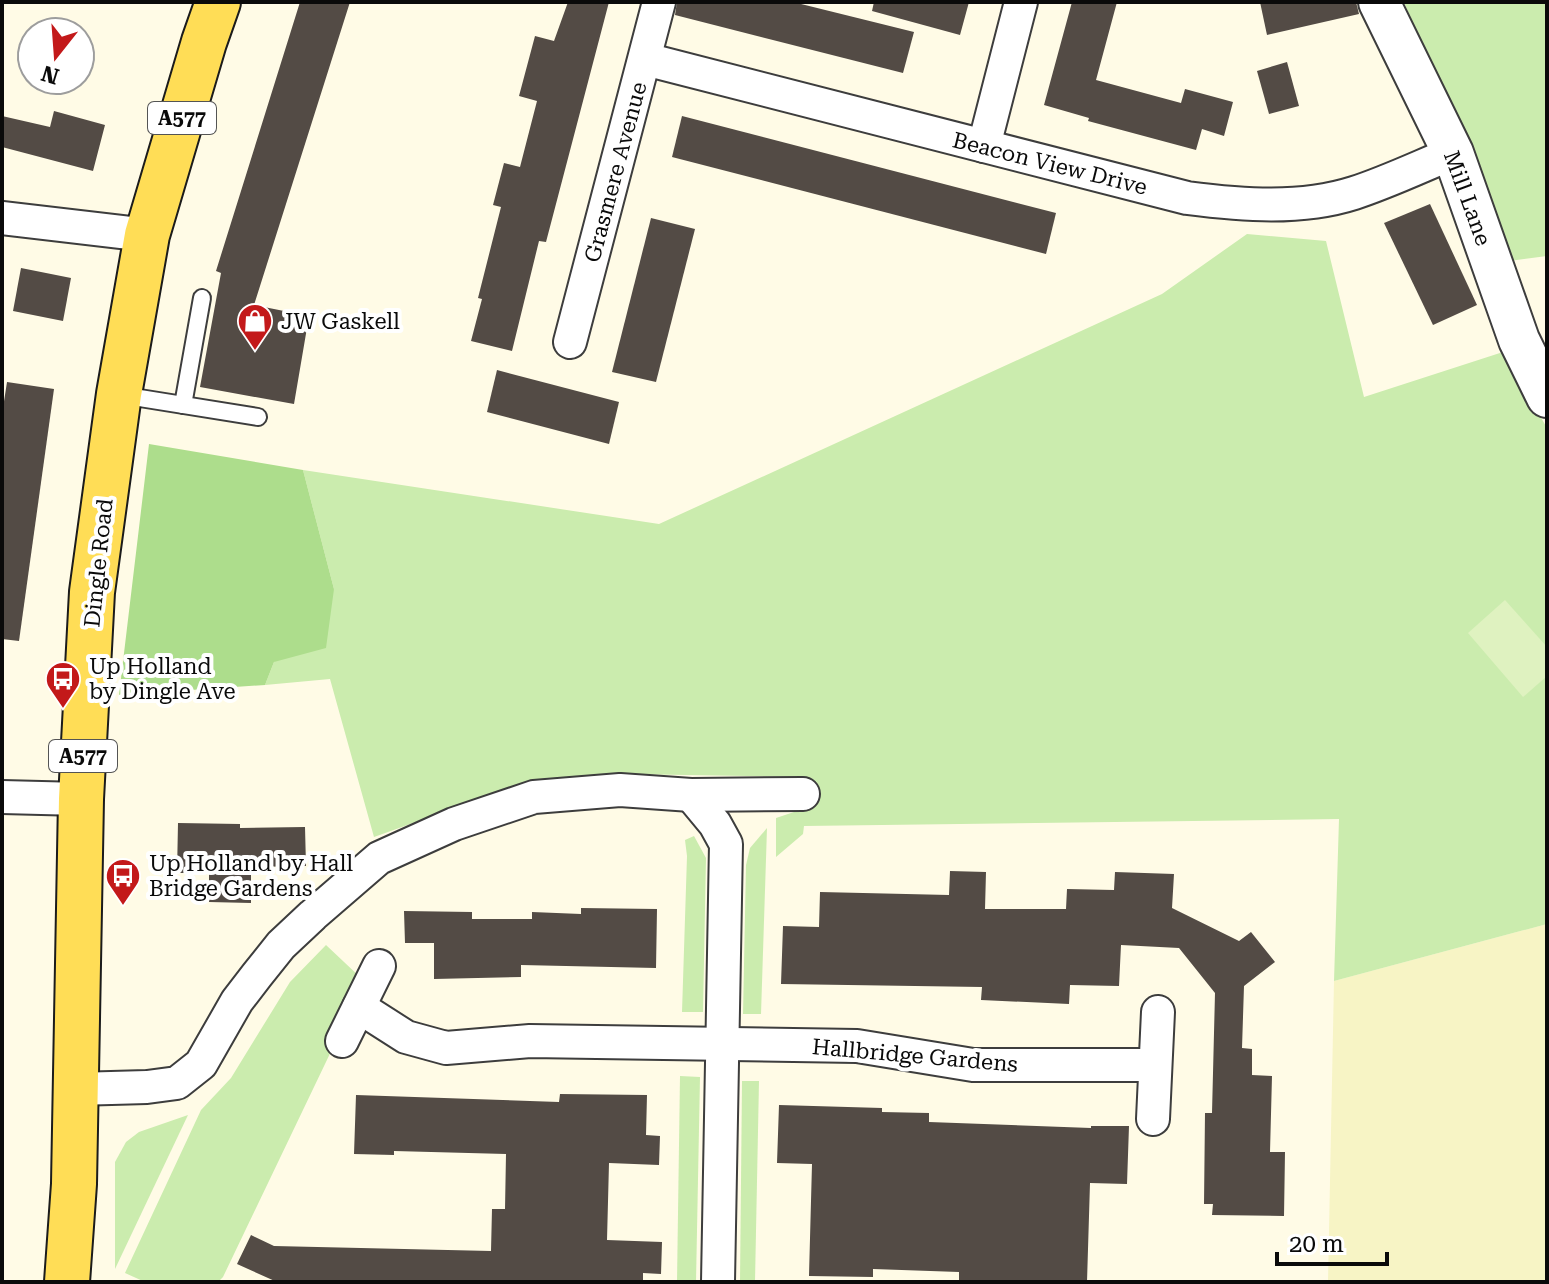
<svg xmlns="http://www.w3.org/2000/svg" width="1549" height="1284" font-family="'Roboto Serif',serif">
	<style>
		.farmland { fill: #f7f4c5 }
		.green { fill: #cbecae }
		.forest { fill: #addd8c }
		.pitch { fill: #dff2c0 }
		.building { fill: #534b45 }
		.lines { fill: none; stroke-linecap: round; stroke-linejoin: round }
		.service-casing { stroke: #3d3d3d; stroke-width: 20 }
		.minor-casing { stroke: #3d3d3d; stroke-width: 36 }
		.tertiary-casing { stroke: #3d3d3d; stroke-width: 44 }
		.primary-casing { stroke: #1b1b1b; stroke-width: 48 }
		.service { stroke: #fff; stroke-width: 16 }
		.minor { stroke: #fff; stroke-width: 32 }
		.tertiary { stroke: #fff; stroke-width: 40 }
		.primary { stroke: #ffdd56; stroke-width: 44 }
		.labels { text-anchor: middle; stroke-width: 8; stroke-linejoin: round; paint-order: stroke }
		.shield { fill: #fff; stroke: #545454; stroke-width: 2 }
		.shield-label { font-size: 20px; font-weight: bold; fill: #0a0a0a }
		.street-label { font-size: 22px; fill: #0a0a0a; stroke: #fff }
		.poi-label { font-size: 22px; fill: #0a0a0a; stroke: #fff; text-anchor: start }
	</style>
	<rect width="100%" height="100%" fill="#fffbe6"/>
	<path class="farmland" d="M1547,924V1282H1328L1334,981Z"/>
	<g class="green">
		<path d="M1404,2H1547V256L1509,261Z"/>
		<path d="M1247,234L1326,241L1364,397L1503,352L1547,428V924L1334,981L1339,819L804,826L803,834L776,857V818L803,809V777L624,774L530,781L374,837L330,679L265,685L274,662L334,589L303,470L659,524L1162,294Z"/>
		<path d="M767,828L761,1014H743L746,865L750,848Z"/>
		<path d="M694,836L706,858L703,1012H682L687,856L685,840Z"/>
		<path d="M326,945L361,978L348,1016L223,1277L218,1282H145L125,1273L201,1110L231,1078L290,982Z"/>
		<path d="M680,1076L700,1077L696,1282H677Z"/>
		<path d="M742,1081H759L755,1282H740Z"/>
		<path d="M188,1115L115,1269V1162L126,1142L139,1132Z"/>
	</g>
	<path class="forest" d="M149,444L303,470L334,589L326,648L274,662L265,685L119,695Z"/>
	<path class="pitch" d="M1505,600L1547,647V676L1523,697L1468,633Z"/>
	<g class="building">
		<path d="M300,2H350L254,305L309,316L294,404L200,387L221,273L216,271Z"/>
		<path d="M568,2H609L546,242L539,241L512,351L471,341L482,299L478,298L501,207L493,205L504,163L520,167L537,101L519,96L535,36L554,41Z"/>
		<path d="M677,2H793L914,32L903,73L675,15Z"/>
		<path d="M874,2H969L960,35L872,11Z"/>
		<path d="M1072,2H1117L1096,80L1181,103L1185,89L1233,102L1224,136L1202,129L1196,150L1088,121L1089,118L1044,105Z"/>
		<path d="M1260,2H1356L1359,14L1267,35Z"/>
		<path d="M1287,62L1299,106L1269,114L1257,71Z"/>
		<path d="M54,111L105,125L93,171L2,147V116L50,127Z"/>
		<path d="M682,116L1056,213L1046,254L672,157Z"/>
		<path d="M1430,204L1477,305L1433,325L1384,223Z"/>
		<path d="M651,218L695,229L656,382L612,372Z"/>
		<path d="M21,268L71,278L63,321L13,311Z"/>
		<path d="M497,370L619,402L609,444L487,412Z"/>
		<path d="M7,382L54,389L19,641L2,639V414Z"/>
		<path d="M178,823L240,824V828L305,827L306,866L251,867V903L209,902V873H177Z"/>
		<path d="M950,871L986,872L985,909H1066L1067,889L1114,890L1115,872L1174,874L1172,908L1239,941L1251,932L1275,962L1244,986L1242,1048L1252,1049V1075L1272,1076L1270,1152H1285L1284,1216L1212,1215L1213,1204H1204L1205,1113H1212L1215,993L1179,948L1121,945L1119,986L1070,985L1069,1004L981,1000L982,987L781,984L783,926L819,927L820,892L949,895Z"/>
		<path d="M581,908L657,909L656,968L521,965V977L434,979V943H405L404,911L472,912V919H532V912L581,914Z"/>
		<path d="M560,1094L647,1095L646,1135L660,1136L659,1165L609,1163L607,1240L662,1242L661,1274L643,1273V1282H277L237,1264L251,1235L274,1246L491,1251L492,1209H505L506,1154L394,1151V1155L354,1154L356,1095L559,1102Z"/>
		<path d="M779,1105L882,1108V1112L929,1113V1122L1091,1128V1126H1129L1127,1184L1090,1183L1087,1282H959V1272L873,1269V1277L809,1276L812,1164L777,1163Z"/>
	</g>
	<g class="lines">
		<defs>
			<g id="service">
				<path d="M121,395L258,417"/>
				<path d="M183,405L202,298"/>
			</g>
			<g id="minor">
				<path d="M645,59L1187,198C1242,205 1301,210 1354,193C1388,182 1421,166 1453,153"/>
				<path d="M984,146L1021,2"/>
				<path d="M2,218L147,235"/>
				<path d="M570,342L659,2"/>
				<path d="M691,795L715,824L726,844L718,1282"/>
				<path d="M2,797L81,799"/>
				<path d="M359,1007L406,1037L446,1048L530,1041L857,1046L973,1065H1155"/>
				<path d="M342,1041L379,966"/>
				<path d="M75,1089L147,1087L177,1083L201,1064L237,1001L257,975L281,945L313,915L379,858L454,824L534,797L620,790L691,795L803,794"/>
				<path d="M1153,1119L1158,1012"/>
			</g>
			<path id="tertiary" d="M1379,2L1453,153L1519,340L1547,397"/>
			<path id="primary" d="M67,1282L74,1184L81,799L92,592L119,394L147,235L204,42L218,2"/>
		</defs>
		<use href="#service" class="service-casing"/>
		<use href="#minor" class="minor-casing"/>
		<use href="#tertiary" class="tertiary-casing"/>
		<use href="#primary" class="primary-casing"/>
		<use href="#service" class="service"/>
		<use href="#minor" class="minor"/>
		<use href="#tertiary" class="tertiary"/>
		<use href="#primary" class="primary"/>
	</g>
	<defs>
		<symbol id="shop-pin" viewBox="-11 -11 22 30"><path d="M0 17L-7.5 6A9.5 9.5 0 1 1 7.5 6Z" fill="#c3191a" stroke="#fff"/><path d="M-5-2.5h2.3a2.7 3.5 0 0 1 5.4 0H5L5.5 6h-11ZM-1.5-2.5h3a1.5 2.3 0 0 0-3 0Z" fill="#fff"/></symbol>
		<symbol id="bus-pin" viewBox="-11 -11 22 30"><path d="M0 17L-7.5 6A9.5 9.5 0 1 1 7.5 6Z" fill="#c3191a" stroke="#fff"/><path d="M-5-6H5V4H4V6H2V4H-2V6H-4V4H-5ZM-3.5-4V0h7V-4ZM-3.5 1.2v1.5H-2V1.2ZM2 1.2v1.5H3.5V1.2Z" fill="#fff"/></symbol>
	</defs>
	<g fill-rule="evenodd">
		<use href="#shop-pin" x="235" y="301" width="40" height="54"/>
		<use href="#bus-pin" x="43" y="659" width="40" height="54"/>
		<use href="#bus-pin" x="103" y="856" width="40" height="54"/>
	</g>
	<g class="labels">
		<g class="shield">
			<rect x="148" y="102" width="68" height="32" rx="6"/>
			<rect x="49" y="740" width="68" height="32" rx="6"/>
		</g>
		<g class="shield-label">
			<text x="182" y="125">A577</text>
			<text x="83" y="763">A577</text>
		</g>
		<g class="street-label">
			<text transform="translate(1050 163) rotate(14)" y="8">Beacon View Drive</text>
			<text transform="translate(615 172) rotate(-75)" y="8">Grasmere Avenue</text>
			<text transform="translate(1468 198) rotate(70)" y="8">Mill Lane</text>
			<text transform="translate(98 563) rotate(-84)" y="8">Dingle Road</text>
			<text transform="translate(915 1055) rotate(5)" y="8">Hallbridge Gardens</text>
		</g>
		<g class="poi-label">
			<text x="281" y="329">JW Gaskell</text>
			<text x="89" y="674">Up Holland<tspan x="89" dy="25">by Dingle Ave</tspan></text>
			<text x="149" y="871">Up Holland by Hall<tspan x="149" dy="25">Bridge Gardens</tspan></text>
		</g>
	</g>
	<rect width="1549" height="1284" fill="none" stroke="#0a0a0a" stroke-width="8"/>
	<g transform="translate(56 56) rotate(197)"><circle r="38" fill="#ffffff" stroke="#9d9d9d" stroke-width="2"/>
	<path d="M0-6L14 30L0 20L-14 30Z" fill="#c3191a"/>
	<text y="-12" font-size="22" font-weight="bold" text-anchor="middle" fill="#0a0a0a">N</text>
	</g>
	<path d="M1277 1252v12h110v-12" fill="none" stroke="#0a0a0a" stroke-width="4"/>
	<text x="1289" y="1252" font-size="24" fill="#0a0a0a" stroke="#ffffff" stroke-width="6" paint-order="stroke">20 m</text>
</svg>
